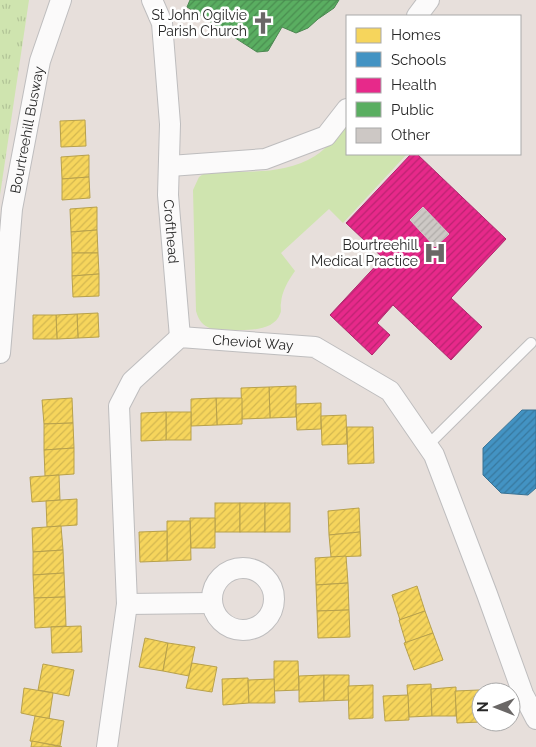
<svg xmlns="http://www.w3.org/2000/svg" width="536" height="747" font-family="Raleway,sans-serif">
	<style>
		.grass { fill: #cfe4af }
		.park { fill: url(#park-tufts) }
		.homes { fill: url(#homes-hatch); stroke: #b8a14c }
		.schools { fill: url(#schools-hatch); stroke: #3b7394 }
		.health { fill: url(#health-hatch); stroke: #ad286c; fill-rule: evenodd }
		.public { fill: url(#public-hatch); stroke: #4b8650 }
		.building { fill: url(#building-hatch); stroke: #d1cbc7 }
		.lines { fill: none; stroke-linecap: round; stroke-linejoin: round }
		.lane-casing { stroke: #bebdbe; stroke-width: 12 }
		.street-casing { stroke: #bebdbe; stroke-width: 22 }
		.lane { stroke: #fbfafa; stroke-width: 10 }
		.street { stroke: #fbfafa; stroke-width: 20 }
		.labels { text-anchor: middle; stroke-width: 5; stroke-linejoin: round; paint-order: stroke }
		.poi-label { font-size: 14px; fill: #272727; stroke: #fff; text-anchor: end }
		.street-label { font-size: 14px; fill: #272727; stroke: #fff }
	</style>
	<defs>
		<pattern id="park-tufts" width="24" height="20" patternUnits="userSpaceOnUse" patternTransform="scale(1.25)"><rect width="24" height="20" fill="#cfe4af"/><path d="M3 7l-1-3M5 7V3M7 7l1-3M15 17l-1-3M17 17v-4M19 17l1-3" fill="none" stroke="#b2c497"/></pattern>
		<pattern id="homes-hatch" width="6" height="6" patternUnits="userSpaceOnUse" patternTransform="scale(1.25)"><rect width="6" height="6" fill="#f6d55c"/><path d="M-1 1l2-2M0 6l6-6M5 7l2-2" fill="none" stroke="#d3b750"/></pattern>
		<pattern id="schools-hatch" width="6" height="6" patternUnits="userSpaceOnUse" patternTransform="scale(1.25)"><rect width="6" height="6" fill="#4393c3"/><path d="M-1 1l2-2M0 6l6-6M5 7l2-2" fill="none" stroke="#38789e"/></pattern>
		<pattern id="health-hatch" width="6" height="6" patternUnits="userSpaceOnUse" patternTransform="scale(1.25)"><rect width="6" height="6" fill="#e7298a"/><path d="M-1 1l2-2M0 6l6-6M5 7l2-2" fill="none" stroke="#bb2371"/></pattern>
		<pattern id="public-hatch" width="6" height="6" patternUnits="userSpaceOnUse" patternTransform="scale(1.25)"><rect width="6" height="6" fill="#5aae61"/><path d="M-1 1l2-2M0 6l6-6M5 7l2-2" fill="none" stroke="#4a8e50"/></pattern>
		<pattern id="building-hatch" width="6" height="6" patternUnits="userSpaceOnUse" patternTransform="scale(1.25)"><rect width="6" height="6" fill="#cdc8c5"/><path d="M-1 1l2-2M0 6l6-6M5 7l2-2" fill="none" stroke="#b0aca9"/></pattern>
	</defs>
	<rect width="100%" height="100%" fill="#e7dfdb"/>
	<path class="grass" d="M347,123V154H407L343,223L329,209L281,253L295,271C288,281 282,291 281,303C280,307 282,311 280,314C272,336 231,329 212,329C202,325 199,321 196,311L193,190L199,177L206,172C243,171 282,176 315,156C328,148 337,134 347,123Z"/>
	<path class="park" d="M0,0H29L0,195Z"/>
	<g class="homes">
		<path d="M85,120L86,146L61,147L60,121Z"/>
		<path d="M89,155V177L62,179L61,157Z"/>
		<path d="M89,177L90,198L62,200V179Z"/>
		<path d="M97,207V230L71,232L70,209Z"/>
		<path d="M97,230L98,253H72L71,232Z"/>
		<path d="M72,253H98L99,274L72,276Z"/>
		<path d="M99,274V296L73,297L72,276Z"/>
		<path d="M98,313L99,337L78,338L77,314Z"/>
		<path d="M77,314L78,338L57,339L56,315Z"/>
		<path d="M33,315H56L57,339H33Z"/>
		<path d="M296,386V417L270,418L269,387Z"/>
		<path d="M269,387L270,418L242,419L241,388Z"/>
		<path d="M72,398L73,423L44,424L42,400Z"/>
		<path d="M216,398H242V424L217,425Z"/>
		<path d="M216,398L217,425L191,426V399Z"/>
		<path d="M321,403V429L297,430L296,404Z"/>
		<rect x="166" y="412" width="25" height="28"/>
		<path d="M166,412V440L141,441V413Z"/>
		<path d="M346,415L347,444L322,445L321,416Z"/>
		<path d="M73,423L74,448L44,450V424Z"/>
		<path d="M347,427H373L374,463L348,464Z"/>
		<path d="M74,448V474L45,476L44,450Z"/>
		<path d="M59,475L60,500L32,502L30,477Z"/>
		<path d="M77,499V525L47,527L46,501Z"/>
		<rect x="215" y="503" width="25" height="29"/>
		<rect x="240" y="503" width="25" height="29"/>
		<rect x="265" y="503" width="25" height="29"/>
		<path d="M359,508L360,532L329,535L328,511Z"/>
		<path d="M190,518H215V548H191Z"/>
		<path d="M167,521H190L191,560L167,561Z"/>
		<path d="M61,526L63,550L33,552L32,528Z"/>
		<path d="M167,531V561L140,562L139,532Z"/>
		<path d="M360,532L361,556L331,557L329,535Z"/>
		<path d="M63,550L64,573L33,575V552Z"/>
		<path d="M346,556L348,583L316,585L315,558Z"/>
		<path d="M64,573L65,597L34,598L33,575Z"/>
		<path d="M348,583L349,610L317,611L316,585Z"/>
		<path d="M417,586L425,611L400,620L392,595Z"/>
		<path d="M65,597L66,626L35,628L34,598Z"/>
		<path d="M349,610L350,637L318,638L317,611Z"/>
		<path d="M425,611L433,633L406,643L399,620Z"/>
		<path d="M81,626L82,652L52,653L51,627Z"/>
		<path d="M433,633L443,660L414,670L404,643Z"/>
		<path d="M145,638L168,643L163,671L139,667Z"/>
		<path d="M168,643L195,647L189,676L163,671Z"/>
		<path d="M274,661H298L299,690L274,691Z"/>
		<path d="M192,663L217,667L212,692L186,688Z"/>
		<path d="M43,664L74,670L69,696L38,690Z"/>
		<path d="M324,675V701L299,702V676Z"/>
		<path d="M324,675H349V700L324,701Z"/>
		<path d="M248,678L249,703L223,705L222,679Z"/>
		<path d="M274,679L275,703H249L248,680Z"/>
		<path d="M431,684L432,716L409,717L407,685Z"/>
		<path d="M373,685V718L349,719L348,686Z"/>
		<path d="M456,687V716H432L431,689Z"/>
		<path d="M24,688L53,693L49,719L21,713Z"/>
		<path d="M479,690L481,722L457,723L455,691Z"/>
		<path d="M408,695L409,720L385,721L383,696Z"/>
		<path d="M35,716L64,721L60,746L30,741Z"/>
		<path d="M32,741L62,747H31Z"/>
	</g>
	<path class="schools" d="M522,410H536V488L528,495L501,493L483,475V448Z"/>
	<path class="health" d="M411,154H417L506,239L451,298L482,327L451,360L393,305L377,323L390,335L372,355L330,315L383,258L346,223ZM423,207L449,234L435,247L410,220Z"/>
	<path class="public" d="M190,0H339L334,8L318,19L308,28L296,33L282,27L268,51L257,52L187,7Z"/>
	<path class="building" d="M423,207L449,234L435,247L410,220Z"/>
	<g class="lines">
		<defs>
			<path id="lane" d="M427,446L531,343"/>
			<g id="street">
				<path id="s1" d="M152,0L162,23L170,124L168,195L180,337"/>
				<path d="M417,16L429,0"/>
				<path d="M170,166L265,159L326,136L347,109"/>
				<path id="s2" d="M0,353L12,209L40,61L61,0"/>
				<circle cx="243" cy="599" r="31"/>
				<path d="M127,604L212,603"/>
				<path id="s3" d="M107,747L127,604L119,406L132,381L180,337L315,347L390,391L434,455L487,594L523,694L536,719"/>
			</g>
		</defs>
		<use href="#lane" class="lane-casing"/>
		<use href="#street" class="street-casing"/>
		<use href="#lane" class="lane"/>
		<use href="#street" class="street"/>
	</g>
	<defs>
		<symbol id="church-bare" viewBox="-9 -9 18 18"><path d="M-1.2-6h2.4v3.5h3.3v2.4h-3.3V6h-2.4V-.1h-3.3v-2.4h3.3Z" fill="#6a6766" stroke="#fff" stroke-width="2.5" paint-order="stroke"/></symbol>
		<symbol id="hospital-bare" viewBox="-9 -9 18 18"><path d="M-5-5h3v3.5h4V-5h3V5h-3V1.5h-4V5h-3Z" fill="#6a6766" stroke="#fff" stroke-width="2.5" paint-order="stroke"/></symbol>
	</defs>
	<g fill-rule="evenodd">
		<use href="#church-bare" x="247" y="7" width="32" height="32"/>
		<use href="#hospital-bare" x="419" y="237" width="32" height="32"/>
	</g>
	<g class="labels">
		<g class="poi-label">
			<text x="247" y="20">St John Ogilvie<tspan x="247" dy="16">Parish Church</tspan></text>
			<text x="418" y="250">Bourtreehill<tspan x="418" dy="16">Medical Practice</tspan></text>
		</g>
		<g class="street-label">
			<text dy="5" stroke="none"><textPath href="#s2" startOffset="225">Bourtreehill Busway</textPath></text>
			<text dy="5" stroke="none"><textPath href="#s1" startOffset="234">Crofthead</textPath></text>
			<text dy="5" stroke="none"><textPath href="#s3" startOffset="509">Cheviot Way</textPath></text>
		</g>
	</g>
	<rect x="346" y="15" width="175" height="140" fill="#ffffff" stroke="#a9a9a9"/>
	<rect x="356" y="28" width="25" height="15" fill="#f6d55c" stroke="#a9a9a9"/>
	<text x="391" y="40" font-size="15" fill="#272727">Homes</text>
	<rect x="356" y="52" width="25" height="15" fill="#4393c3" stroke="#a9a9a9"/>
	<text x="391" y="65" font-size="15" fill="#272727">Schools</text>
	<rect x="356" y="78" width="25" height="15" fill="#e7298a" stroke="#a9a9a9"/>
	<text x="391" y="90" font-size="15" fill="#272727">Health</text>
	<rect x="356" y="102" width="25" height="15" fill="#5aae61" stroke="#a9a9a9"/>
	<text x="391" y="115" font-size="15" fill="#272727">Public</text>
	<rect x="356" y="128" width="25" height="15" fill="#cdc8c5" stroke="#a9a9a9"/>
	<text x="391" y="140" font-size="15" fill="#272727">Other</text>
	<g transform="translate(496 707) rotate(270)"><circle r="24" fill="#ffffff" stroke="#a9a9a9"/>
	<path d="M0-4L9 19L0 12L-9 19Z" fill="#6a6766"/>
	<text y="-8" font-size="14" font-weight="bold" text-anchor="middle" fill="#272727">N</text>
	</g>
</svg>
